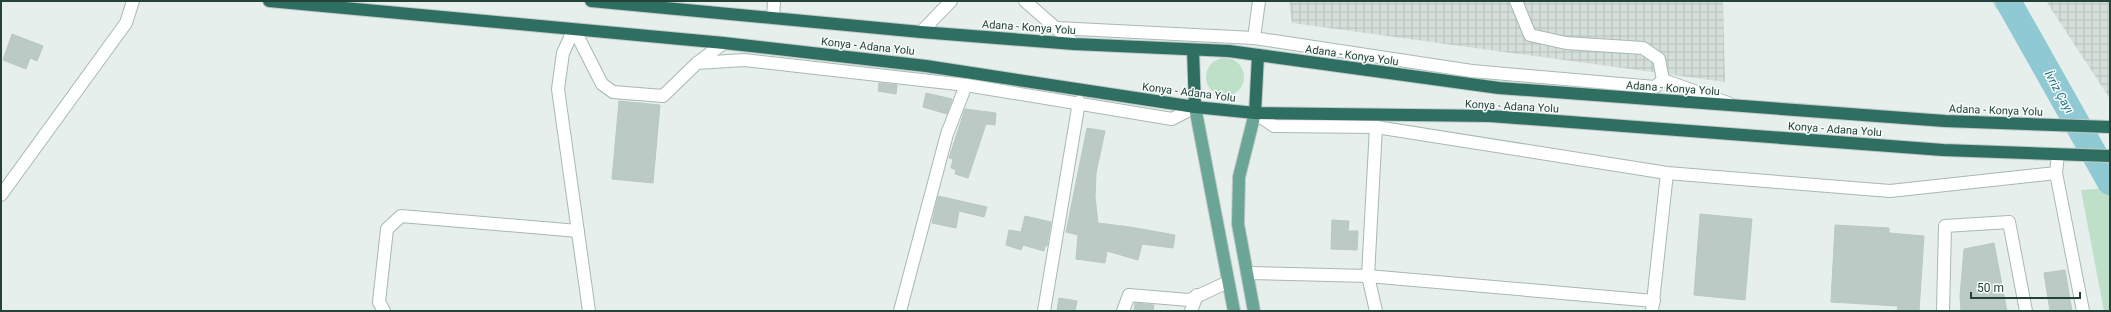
<svg xmlns="http://www.w3.org/2000/svg" width="2111" height="312" font-family="Roboto,sans-serif">
	<style>
		.industrial { fill: url(#industrial-grid) }
		.green { fill: #bfe0c8 }
		.forest { fill: url(#forest-firs) }
		.lines { fill: none; stroke-linecap: round; stroke-linejoin: round }
		.river { stroke: #8ec9d4; stroke-width: 26 }
		.building { fill: #bbcac4; stroke: #b8c9c2 }
		.minor-casing { stroke: #a8b8b2; stroke-width: 14 }
		.major-casing { stroke: #c2cac8; stroke-width: 14 }
		.highway-casing { stroke: #c2cac8; stroke-width: 14 }
		.minor { stroke: #fff; stroke-width: 12 }
		.major { stroke: #6aa596; stroke-width: 12 }
		.highway { stroke: #2f6f62; stroke-width: 12 }
		.labels { text-anchor: middle; stroke-width: 3; stroke-linejoin: round; paint-order: stroke }
		.street-label { font-size: 11px; fill: #24423a; stroke: #f7fbf9 }
		.water-label { font-size: 12px; font-style: italic; fill: #1c6f80; stroke: #f7fbf9 }
	</style>
	<defs>
		<pattern id="industrial-grid" width="8" height="8" patternUnits="userSpaceOnUse"><rect width="8" height="8" fill="#d4dfda"/><path d="M0 4h8M4 0v8" fill="none" stroke="#b6c1bc"/></pattern>
		<pattern id="forest-firs" width="22" height="20" patternUnits="userSpaceOnUse"><rect width="22" height="20" fill="#bfe0c8"/><path d="M5 1l3.5 6h-7zM16 11l3.5 6h-7z" fill="#a4c1ad"/></pattern>
	</defs>
	<rect width="100%" height="100%" fill="#e6efeb"/>
	<g class="industrial">
		<path d="M1289,1H1723L1725,82L1292,23Z"/>
		<path d="M2046,1H2110V99Z"/>
	</g>
	<g class="green">
		<circle cx="1225" cy="77" r="19"/>
		<path d="M2110,188V311H2104L2081,190Z"/>
	</g>
	<path class="forest" d="M1992,1H2028L1996,9Z"/>
	<g class="lines">
		<path class="river" d="M2008,1L2110,182"/>
	</g>
	<g class="building">
		<path d="M12,34L43,46L37,61L30,58L26,69L3,60Z"/>
		<path d="M879,83L897,85L896,94L878,91Z"/>
		<path d="M926,93L952,99L947,114L923,107Z"/>
		<path d="M619,101L660,105L653,183L612,179Z"/>
		<path d="M965,109L996,113L995,125L986,124L968,178L955,174L956,170L951,168L953,159L949,158Z"/>
		<path d="M1087,128L1105,131L1096,173L1095,197L1098,223L1130,227L1175,235L1173,248L1142,244L1138,260L1107,251L1105,263L1076,259L1078,235L1066,232Z"/>
		<path d="M938,196L987,207L984,217L959,211L956,228L932,223Z"/>
		<path d="M1700,214L1752,219L1745,300L1694,295Z"/>
		<path d="M1025,216L1051,222L1047,246H1045L1044,251L1023,245L1021,250L1006,245L1009,230L1021,232Z"/>
		<path d="M1332,220L1349,221L1348,231H1358L1357,250L1331,249Z"/>
		<path d="M1835,225L1889,228V233L1924,236L1919,311H1897L1898,306L1831,302Z"/>
		<path d="M1994,243L2007,311H1961L1960,296L1964,249Z"/>
		<path d="M2065,270L2072,311H2050L2044,273Z"/>
		<path d="M1059,298L1077,301L1075,311H1057Z"/>
		<path d="M1135,303L1154,305L1153,311H1134Z"/>
	</g>
	<g class="lines">
		<defs>
			<g id="minor">
				<path d="M1025,1L1074,44"/>
				<path d="M773,18L774,1"/>
				<path d="M1057,28L1254,38L1472,71L1655,87L1663,80L1659,59L1643,48L1566,43L1530,35L1516,1"/>
				<path d="M574,29L563,53L558,89L589,311"/>
				<path d="M574,29L602,84L613,92L663,96L697,63L724,43"/>
				<path d="M921,32L951,1"/>
				<path d="M1254,38L1259,1"/>
				<path d="M697,63L744,60L966,85L1172,119L1195,107"/>
				<path d="M1663,80L1728,103"/>
				<path d="M1255,113L1274,126L1376,127L1667,173L1890,191L2056,173L2058,154"/>
				<path d="M1376,127L1368,276L1376,311"/>
				<path d="M2056,173L2083,311"/>
				<path d="M1,195L126,23L133,1"/>
				<path d="M1247,273L1368,276L1654,301"/>
				<path d="M384,311L379,302L387,229L401,216L578,231"/>
				<path d="M900,311L947,134L966,85"/>
				<path d="M1044,311L1079,102"/>
				<path d="M1123,311L1129,295L1189,300L1228,282"/>
				<path d="M1191,311L1197,295"/>
				<path d="M1652,311L1667,173"/>
				<path d="M1943,311L1945,226L2009,222L2026,311"/>
			</g>
			<g id="major">
				<path d="M1195,107L1234,311"/>
				<path d="M1254,311L1238,224L1239,177L1255,113"/>
			</g>
			<g id="highway">
				<path d="M269,1L724,43L926,66L1195,107L1255,113L1490,116L1943,150L2110,156"/>
				<path d="M591,1L921,32L1074,44L1229,51L1499,88L1945,121L2110,127"/>
				<path d="M1193,50L1195,107"/>
				<path d="M1255,113L1258,55"/>
			</g>
		</defs>
		<use href="#minor" class="minor-casing"/>
		<use href="#major" class="major-casing"/>
		<use href="#highway" class="highway-casing"/>
		<use href="#minor" class="minor"/>
		<use href="#major" class="major"/>
		<use href="#highway" class="highway"/>
	</g>
	<g class="labels">
		<g class="street-label">
			<text transform="translate(1029 27) rotate(4)" y="4">Adana - Konya Yolu</text>
			<text transform="translate(868 46) rotate(6)" y="4">Konya - Adana Yolu</text>
			<text transform="translate(1352 55) rotate(8)" y="4">Adana - Konya Yolu</text>
			<text transform="translate(1673 88) rotate(4)" y="4">Adana - Konya Yolu</text>
			<text transform="translate(1189 92) rotate(7)" y="4">Konya - Adana Yolu</text>
			<text transform="translate(1512 106) rotate(3)" y="4">Konya - Adana Yolu</text>
			<text transform="translate(1996 110) rotate(2)" y="4">Adana - Konya Yolu</text>
			<text transform="translate(1835 129) rotate(4)" y="4">Konya - Adana Yolu</text>
		</g>
		<g class="water-label">
			<text transform="translate(2059 92) rotate(61)" y="4">İvriz Çayı</text>
		</g>
	</g>
	<rect width="2111" height="312" fill="none" stroke="#24423a" stroke-width="4"/>
	<path d="M1971 292v6h109v-6" fill="none" stroke="#24423a" stroke-width="2"/>
	<text x="1977" y="292" font-size="12" fill="#24423a" stroke="#f7fbf9" stroke-width="3" paint-order="stroke">50 m</text>
</svg>
